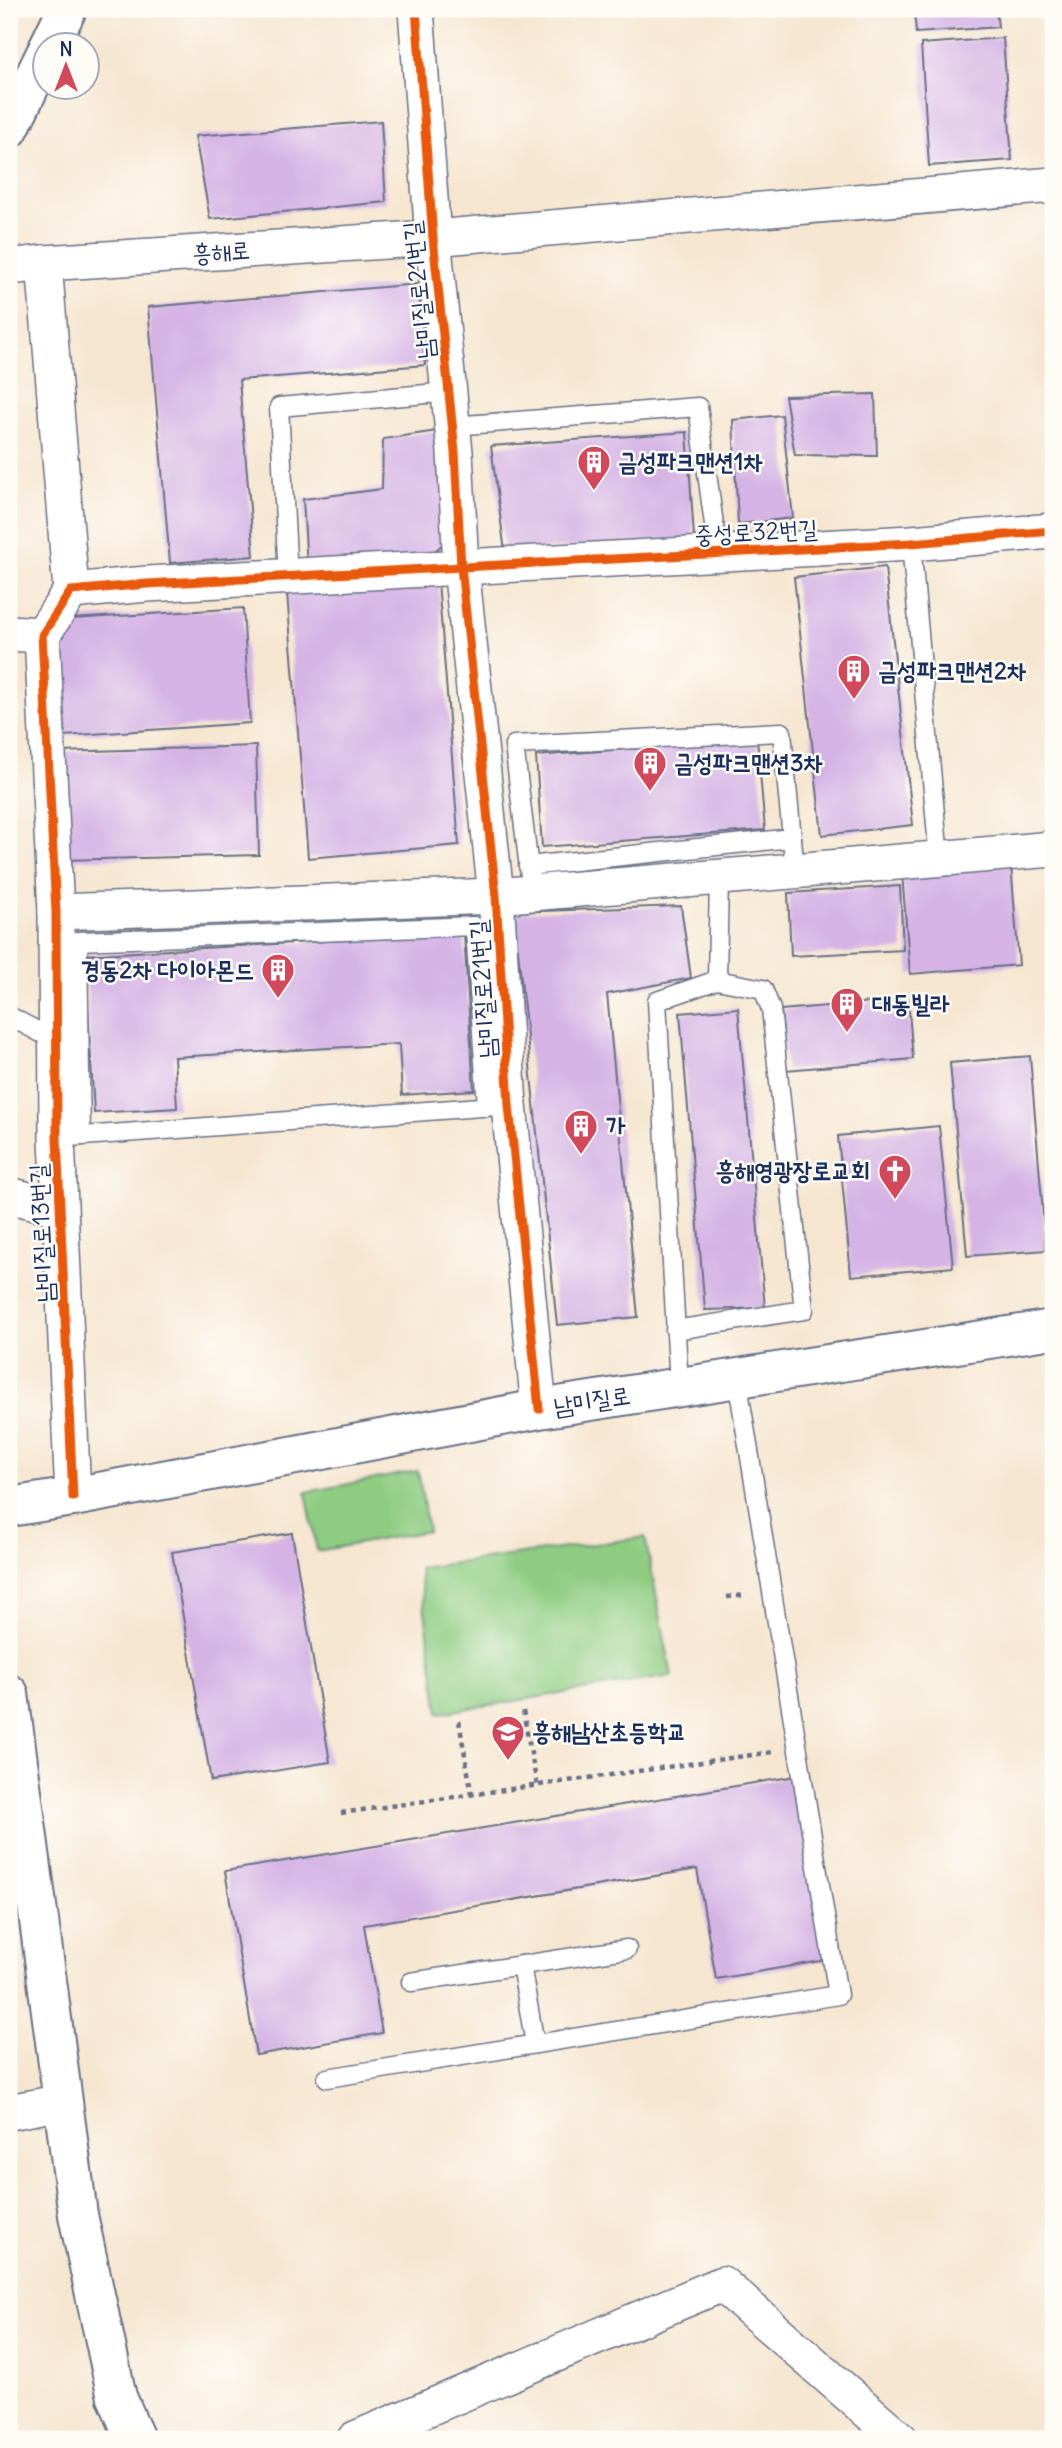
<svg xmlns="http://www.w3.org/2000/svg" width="1062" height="2448" font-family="Delius,'Poor Story',sans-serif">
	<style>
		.green { fill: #8ecc81; stroke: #547e70; stroke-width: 2 }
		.building { fill: #d5b3e5 }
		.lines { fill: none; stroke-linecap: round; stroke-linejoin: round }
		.service-casing { stroke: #686f86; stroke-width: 21 }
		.minor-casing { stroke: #686f86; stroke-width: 38 }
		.tertiary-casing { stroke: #686f86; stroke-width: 42 }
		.path { stroke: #686f86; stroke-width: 4.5; stroke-dasharray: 5 5; stroke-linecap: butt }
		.service { stroke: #fff; stroke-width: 18 }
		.minor { stroke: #fff; stroke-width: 35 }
		.tertiary { stroke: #fff; stroke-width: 38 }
		.cycleway-casing { stroke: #fdfcf7; stroke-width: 13 }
		.cycleway { stroke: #e8590c; stroke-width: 9 }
		.labels { text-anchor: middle; stroke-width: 5; stroke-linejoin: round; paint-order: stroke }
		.street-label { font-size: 24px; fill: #1b2f5e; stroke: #fdfcf7 }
		.poi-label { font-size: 24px; font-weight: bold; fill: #1b2f5e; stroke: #fdfcf7; text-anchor: start }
	</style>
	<rect width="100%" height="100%" fill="#fdfcf7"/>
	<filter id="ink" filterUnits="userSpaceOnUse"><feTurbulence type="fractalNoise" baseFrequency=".0143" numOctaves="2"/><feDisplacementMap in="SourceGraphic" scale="14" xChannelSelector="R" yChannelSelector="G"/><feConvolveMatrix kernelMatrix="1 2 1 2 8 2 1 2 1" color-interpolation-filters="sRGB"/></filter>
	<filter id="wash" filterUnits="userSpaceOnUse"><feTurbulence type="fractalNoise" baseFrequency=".00686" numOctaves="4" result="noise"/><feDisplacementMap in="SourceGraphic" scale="28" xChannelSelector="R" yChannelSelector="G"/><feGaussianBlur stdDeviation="1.57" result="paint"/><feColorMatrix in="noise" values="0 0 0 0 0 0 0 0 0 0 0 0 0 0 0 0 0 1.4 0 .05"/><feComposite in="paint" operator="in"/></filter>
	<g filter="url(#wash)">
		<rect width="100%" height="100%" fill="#f6e6d0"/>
		<g class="green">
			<path d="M418,1471L428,1531L317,1551L306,1492Z"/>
			<path d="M645,1537L672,1676L439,1713L419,1568Z"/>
		</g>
		<g id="blocks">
			<g class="building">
				<path d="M914,9H996L998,27L916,33Z"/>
				<path d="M1003,38L1012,160L929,166L921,44Z"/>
				<path d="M381,121L386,202L210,219L195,136Z"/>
				<path d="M418,284L425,365L239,380L254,556L170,563L148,307Z"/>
				<path d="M875,394L877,456L795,455L785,396Z"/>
				<path d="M782,415L793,518L738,524L733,420Z"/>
				<path d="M444,430L453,535L426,559L307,568L303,499L382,489L383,439Z"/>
				<path d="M687,432L694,538L505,552L491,446Z"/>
				<path d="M885,567L913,825L822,835L794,577Z"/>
				<path d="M438,581L459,845L308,858L287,593Z"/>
				<path d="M243,608L250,723L64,736L57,620Z"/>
				<path d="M757,739L765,830L542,847L536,756Z"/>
				<path d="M256,746L259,855L62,860L59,752Z"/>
				<path d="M1011,864L1019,965L910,974L902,873Z"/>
				<path d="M900,886L903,950L791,956L788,893Z"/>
				<path d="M681,906L691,978L607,994L638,1317L557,1325L514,912Z"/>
				<path d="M464,933L474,1090L402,1095L399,1044L174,1057L177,1108L94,1113L85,955Z"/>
				<path d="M908,999L913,1059L786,1070L781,1010Z"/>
				<path d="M738,1008L765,1308L705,1310L680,1013Z"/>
				<path d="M1030,1056L1046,1250L967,1256L950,1063Z"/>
				<path d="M939,1126L953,1267L851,1276L838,1136Z"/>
				<path d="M292,1533L330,1762L211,1781L172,1552Z"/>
				<path d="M796,1776L827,1960L716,1979L697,1869L364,1925L382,2033L256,2055L225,1871Z"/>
			</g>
		</g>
	</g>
	<g filter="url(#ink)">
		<use href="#blocks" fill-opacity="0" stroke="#686f86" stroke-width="2"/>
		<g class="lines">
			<defs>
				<g id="service">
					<path d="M452,426L698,407L718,554"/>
					<path d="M911,543L939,859"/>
					<path d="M288,577L279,407L449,392"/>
					<path d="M528,866L792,838"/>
					<path d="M532,893L514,745L782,732L795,871"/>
					<path d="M486,942L476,943L487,1107"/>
					<path d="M9,1016L56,1041"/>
					<path d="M81,1136L78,941L474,926L476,943"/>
					<path d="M69,1137L509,1105"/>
					<path d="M675,1330L804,1310L771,1009L763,989L717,980"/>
					<path d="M679,1386L657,1001L717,980L719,878"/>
					<path d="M521,1965L535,2044"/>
					<path d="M411,1982L627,1949"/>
					<path d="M327,2078L838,1995L737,1378"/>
				</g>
				<g id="minor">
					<path d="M416,9L433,238L455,452L461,567L496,896L509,1105L539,1409"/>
					<path d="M44,263L71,591"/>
					<path d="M9,267L44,263L433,238L1053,185"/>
					<path d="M9,633L42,635"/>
					<path d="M56,912L496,896L1053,849"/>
					<path d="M9,1195L59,1208"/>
					<path d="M73,1497L57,1138L56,912L42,635L71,591L147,584L911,543L1053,531"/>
					<path d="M9,2112L63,2102"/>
					<path d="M355,2439L722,2284L900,2439"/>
				</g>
				<g id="tertiary">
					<path d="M49,46L67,9"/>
					<path d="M9,129L46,53"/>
					<path d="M9,1507L73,1497L539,1409L1053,1329"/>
					<path d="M9,1694L78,2215L117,2397L135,2439"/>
				</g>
			</defs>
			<use href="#service" class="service-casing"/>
			<use href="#minor" class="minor-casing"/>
			<use href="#tertiary" class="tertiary-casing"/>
			<g class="path">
				<path d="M727,1597L747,1595"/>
				<path d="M523,1711L537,1785"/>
				<path d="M459,1721L472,1795"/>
				<path d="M341,1813L773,1752"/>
			</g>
			<use href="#service" class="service"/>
			<use href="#minor" class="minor"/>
			<use href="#tertiary" class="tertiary"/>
			<defs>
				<g id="cycleway">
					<path d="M416,9L433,238L455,452L461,567L496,896L509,1105L539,1409"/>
					<path d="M73,1497L57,1138L56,912L42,635L71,591L147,584L911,543L1053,531"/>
				</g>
			</defs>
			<use href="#cycleway" class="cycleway-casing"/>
			<use href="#cycleway" class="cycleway"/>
		</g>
	</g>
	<defs>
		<symbol id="building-pin" viewBox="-11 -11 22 30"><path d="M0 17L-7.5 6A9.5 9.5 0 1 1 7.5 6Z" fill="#d1495b" stroke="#fdfcf7"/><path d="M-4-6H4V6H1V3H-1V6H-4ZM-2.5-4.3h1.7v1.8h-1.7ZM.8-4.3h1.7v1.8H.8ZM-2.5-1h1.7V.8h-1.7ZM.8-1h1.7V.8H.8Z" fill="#fff"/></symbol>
		<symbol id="church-pin" viewBox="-11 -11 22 30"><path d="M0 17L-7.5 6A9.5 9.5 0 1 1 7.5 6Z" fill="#d1495b" stroke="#fdfcf7"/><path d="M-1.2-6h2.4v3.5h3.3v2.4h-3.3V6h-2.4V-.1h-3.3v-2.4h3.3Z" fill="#fff"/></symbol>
		<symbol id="school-pin" viewBox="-11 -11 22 30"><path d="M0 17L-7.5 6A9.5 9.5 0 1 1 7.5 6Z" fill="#d1495b" stroke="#fdfcf7"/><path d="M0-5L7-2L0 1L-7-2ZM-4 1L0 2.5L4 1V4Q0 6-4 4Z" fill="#fff"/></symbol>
	</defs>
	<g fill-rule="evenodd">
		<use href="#building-pin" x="575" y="443" width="38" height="52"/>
		<use href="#building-pin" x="835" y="652" width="38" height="52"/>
		<use href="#building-pin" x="631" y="744" width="38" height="52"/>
		<use href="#building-pin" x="259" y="951" width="38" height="52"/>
		<use href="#building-pin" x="828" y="985" width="38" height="52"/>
		<use href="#building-pin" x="562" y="1107" width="38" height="52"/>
		<use href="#church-pin" x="876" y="1152" width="38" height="52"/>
		<use href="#school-pin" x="489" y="1713" width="38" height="52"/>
	</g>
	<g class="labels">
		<g class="street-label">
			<text transform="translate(221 252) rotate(-4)" y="8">흥해로</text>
			<text transform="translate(419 290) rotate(-96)" y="8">남미질로21번길</text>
			<text transform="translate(756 532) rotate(-3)" y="8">중성로32번길</text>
			<text transform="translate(483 989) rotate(-94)" y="8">남미질로21번길</text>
			<text transform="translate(42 1233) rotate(-93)" y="8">남미질로13번길</text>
			<text transform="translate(592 1401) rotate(-9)" y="8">남미질로</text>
		</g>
		<g class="poi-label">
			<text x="618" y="470">금성파크맨션1차</text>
			<text x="878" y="679">금성파크맨션2차</text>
			<text x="674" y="771">금성파크맨션3차</text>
			<text x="254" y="978" text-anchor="end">경동2차 다이아몬드</text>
			<text x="872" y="1012">대동빌라</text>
			<text x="606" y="1134">가</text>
			<text x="870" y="1179" text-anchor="end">흥해영광장로교회</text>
			<text x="532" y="1740">흥해남산초등학교</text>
		</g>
	</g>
	<rect width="1062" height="2448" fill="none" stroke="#fdfcf7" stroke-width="35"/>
	<g transform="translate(66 66)"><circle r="33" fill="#fdfcf7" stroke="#a3aaba" stroke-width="2"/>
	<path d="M0-5L12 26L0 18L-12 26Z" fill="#d1495b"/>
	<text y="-10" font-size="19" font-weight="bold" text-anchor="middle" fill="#1b2f5e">N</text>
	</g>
</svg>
